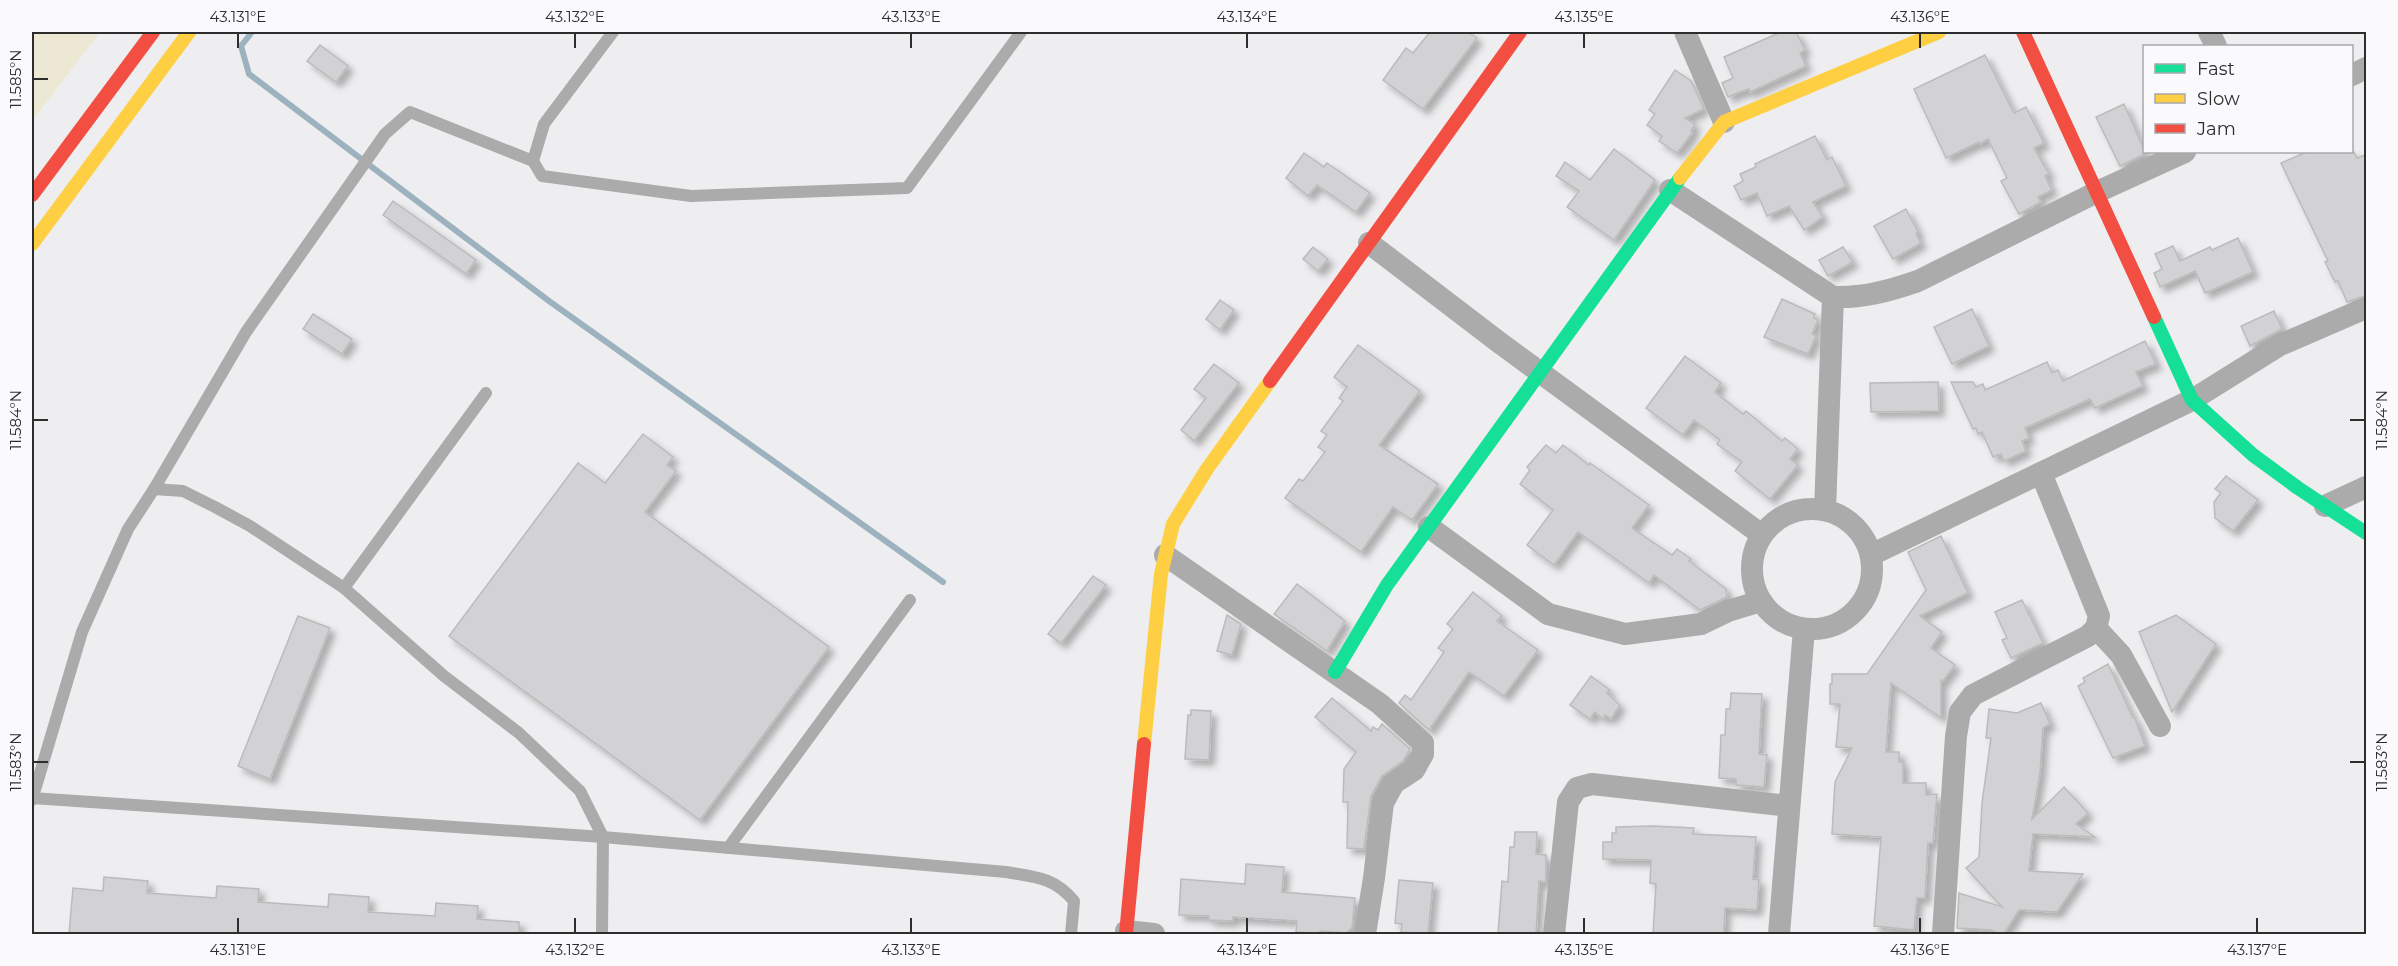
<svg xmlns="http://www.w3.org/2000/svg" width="2398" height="966" font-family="Montserrat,sans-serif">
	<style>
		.sand { fill: #ede8d4 }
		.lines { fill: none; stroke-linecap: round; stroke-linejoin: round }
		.stream { stroke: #9cb2bf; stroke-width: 6 }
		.building { fill: #d2d2d4; stroke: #bbbbbc; stroke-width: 1.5; filter: url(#shadow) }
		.lane { stroke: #ababac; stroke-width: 12 }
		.street { stroke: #ababac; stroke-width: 22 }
		.fast { stroke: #16e098; stroke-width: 14 }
		.slow { stroke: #ffcf43; stroke-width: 14 }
		.jam { stroke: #f24e42; stroke-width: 14 }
		.ticks { fill: none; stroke: #2d2d2e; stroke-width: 2 }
		.neatline { fill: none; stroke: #2d2d2e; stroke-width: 2 }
		.ticks-label { font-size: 15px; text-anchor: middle; fill: #2d2d2e }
	</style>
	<defs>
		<filter id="shadow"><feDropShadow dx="5.5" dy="5.5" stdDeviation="3" flood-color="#0004"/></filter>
	</defs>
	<rect width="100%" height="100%" fill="#eeedef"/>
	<path class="sand" d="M32,32H100L32,121Z"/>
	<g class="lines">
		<path class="stream" d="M252,32L241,46L249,74L549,301L943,582"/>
	</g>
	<g class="building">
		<path d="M1430,32H1468L1477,38L1423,109L1383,80L1406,48L1413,53Z"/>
		<path d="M1781,32H1796L1805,50L1800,53L1806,66L1750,92L1749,89L1740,92L1728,97L1722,83L1733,78L1724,57Z"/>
		<path d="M320,45L348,66L336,82L307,61Z"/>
		<path d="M1985,55L2014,113L2026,107L2044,143L2034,148L2049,174L2045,176L2052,190L2038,197L2041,202L2019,214L2001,181L2007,178L1988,139L1980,144L1979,142L1946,158L1914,89Z"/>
		<path d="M1675,70L1691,81L1704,109L1685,118L1695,124L1691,131L1693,132L1677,153L1659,141L1662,136L1647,125L1655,114L1649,110Z"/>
		<path d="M2124,104L2145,152L2147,153L2120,166L2096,117Z"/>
		<path d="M1815,136L1827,160L1832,157L1846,186L1813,202L1823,217L1804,230L1789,206L1767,216L1757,193L1741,200L1734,186L1743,181L1740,174L1756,167L1755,164Z"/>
		<path d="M1614,149L1655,180L1614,240L1567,207L1579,191L1556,176L1565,162L1590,180Z"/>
		<path d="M2306,152H2354L2357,158L2367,154V295L2347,302L2338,281L2335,282L2325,262L2328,261L2281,163Z"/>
		<path d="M1304,153L1324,167L1327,163L1370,193L1356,212L1317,185L1308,196L1286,178Z"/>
		<path d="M393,201L476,260L466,274L383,215Z"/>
		<path d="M1906,209L1918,232L1916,234L1921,243L1893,259L1874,226Z"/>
		<path d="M2238,238L2253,272L2205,293L2195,271L2160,287L2154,273L2162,269L2155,254L2173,246L2180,261L2210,247L2212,250Z"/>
		<path d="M1313,247L1328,259L1318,271L1303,259Z"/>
		<path d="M1843,247L1853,262L1828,276L1819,260Z"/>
		<path d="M1782,299L1815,314L1814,318L1818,320L1812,334L1816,336L1808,354L1764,337Z"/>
		<path d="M1220,300L1234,310L1220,330L1206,319Z"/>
		<path d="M1972,309L1989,346L1952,364L1934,327Z"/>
		<path d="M2274,311L2282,329L2250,346L2241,326Z"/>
		<path d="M313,314L352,339L342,354L303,329Z"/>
		<path d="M2145,341L2156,364L2136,372L2143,386L2095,408L2090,399L2025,428L2029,438L2022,441L2026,451L2004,461L2001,454L1993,457L1982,432L1978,434L1976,428L1973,429L1951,382H1973L1976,387L1983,384L1985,390L2047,362L2052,373L2058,370L2063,381Z"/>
		<path d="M1358,345L1420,391L1379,445L1438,484L1412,520L1393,507L1361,552L1285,498L1299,479L1303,481L1325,452L1318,447L1327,435L1321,431L1343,401L1339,398L1347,387L1334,377Z"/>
		<path d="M1685,356L1721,383L1715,392L1743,414L1746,411L1782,441L1785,438L1798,449L1790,459L1798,465L1770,499L1735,471L1742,462L1717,444L1720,440L1694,420L1683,435L1646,408Z"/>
		<path d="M1214,364L1239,383L1194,441L1181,430L1206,398L1194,389Z"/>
		<path d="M1938,382L1939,411L1871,412L1870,383Z"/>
		<path d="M643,434L673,457L667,465L676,471L645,512L829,647L700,820L449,636L578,463L605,483Z"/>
		<path d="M1546,445L1556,453L1563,445L1589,465L1590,463L1649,505L1632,528L1672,555L1677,549L1691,559L1689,561L1726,589L1727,597L1700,610L1654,575L1649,583L1578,532L1554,565L1527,545L1553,510L1520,484L1530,470L1527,467Z"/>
		<path d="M2226,476L2258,500L2233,531L2215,518L2214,502L2221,493L2215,489Z"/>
		<path d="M1941,536L1968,593L1920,616L1942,632L1931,648L1955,665L1943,681L1941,680V718L1891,683L1886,752H1899V762H1903V783H1926V795L1937,794L1933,843H1928L1925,898H1917L1914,930L1874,926L1881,837L1832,834L1835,782L1852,748L1836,747L1840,704H1830V684H1832V674H1867L1926,590L1908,552Z"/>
		<path d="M1093,576L1106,585L1061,643L1048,634Z"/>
		<path d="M1297,584L1345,621L1327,651L1274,614Z"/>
		<path d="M1473,592L1502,616L1497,621L1538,650L1504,696L1469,672L1429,730L1399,703L1405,695L1411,700L1444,652L1438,648L1453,629L1447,624Z"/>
		<path d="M2022,600L2043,643L2011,658L2002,640L2007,638L1995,612Z"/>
		<path d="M1227,615L1241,624L1232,655L1217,651Z"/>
		<path d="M2176,615L2216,644L2172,712L2139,632Z"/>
		<path d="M298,616L330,628L270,779L238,766Z"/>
		<path d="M2108,664L2133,718H2135L2145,746L2113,758L2078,686L2085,682L2083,678Z"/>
		<path d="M1591,676L1610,690L1607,693L1620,705L1611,719L1605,715L1603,719L1595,712L1590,719L1570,705Z"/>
		<path d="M1731,693L1762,694L1759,754L1767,755L1764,787L1736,785V779L1719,778L1721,735H1725L1726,709H1730Z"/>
		<path d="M1332,698L1371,731L1373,727L1378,730L1382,724L1410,749L1403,761L1382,776L1371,796L1364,849L1347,848L1348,802H1343L1344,769L1356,752L1315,717Z"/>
		<path d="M2041,703L2050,724L2043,728L2040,773L2032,819L2064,787L2088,813L2076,824L2095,837L2033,834L2029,871L2083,874L2057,912L2019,910L2004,934H1999L1991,930L1957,928L1959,893L2002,907L1966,868L1979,857L1982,803L1991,738H1986L1989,709L2017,713Z"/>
		<path d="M1191,710L1211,711L1209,760L1185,759L1188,715H1191Z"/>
		<path d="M1653,826L1694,828L1693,834L1756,837L1753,879L1759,880L1757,910L1725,908L1724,934H1653L1656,884L1650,883L1651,860L1603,859V842H1612V833H1616V827Z"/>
		<path d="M1515,832H1537L1536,854L1546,855V882L1539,881L1536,934H1498L1502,881L1508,882L1510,847H1514Z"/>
		<path d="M1246,864L1284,867L1282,892L1355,898L1352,928L1346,933L1320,931V934L1296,932L1297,921L1233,917V921L1209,920V916L1179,915L1181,879L1245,884Z"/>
		<path d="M104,877L148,881L147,893L216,898L217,886L259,889L258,902L328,907L329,894L369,897L368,912L435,916L436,903L478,906L477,919L519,922V934H69L73,888L103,891Z"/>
		<path d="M1399,880L1433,883L1428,934L1401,932L1402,924L1395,923Z"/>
	</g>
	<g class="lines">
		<g class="lane">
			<path d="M533,161L544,124L613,32"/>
			<path d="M154,489L246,332L385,134L410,112L533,161L542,176L691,196L907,188L1021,32"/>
			<path d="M344,588L444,676L519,733L580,791L603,837L602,934"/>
			<path d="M32,798L603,837L1006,872C1035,877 1054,877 1074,901L1071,934"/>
			<path d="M32,800L82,632L128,529L154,489L183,491L215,507L250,526L344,588L486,393"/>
			<path d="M728,848L910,600"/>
		</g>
		<g class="street">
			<path d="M1685,32L1724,122"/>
			<path d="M2209,32L2216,46"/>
			<path d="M2352,75L2366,68"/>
			<path d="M1670,190L1833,297L1825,510"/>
			<path d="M1369,243L1500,343L1762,535"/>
			<path d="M1833,297C1863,298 1889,291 1918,281L2097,192L2185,152"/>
			<path d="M2325,506L2366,487"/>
			<circle cx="1812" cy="569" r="60"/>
			<path d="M1429,527L1548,614L1625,634L1701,624L1728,611L1761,601"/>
			<path d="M1165,555L1380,704L1423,743V754L1414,770L1394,783L1383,803L1374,878L1365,934"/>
			<path d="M1871,555L2192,400L2280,345L2366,308"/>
			<path d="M2096,628L2121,655L2160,726"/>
			<path d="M1126,931L1154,934"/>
			<path d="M1554,934L1568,802L1577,788L1592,784L1789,806"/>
			<path d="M1779,934L1804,629"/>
			<path d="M1943,934L1956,736L1960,712L1973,695L2088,636L2096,628L2099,616L2041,473"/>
		</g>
		<g class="fast">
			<path d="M2154,317L2192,400L2253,455L2298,488L2366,533"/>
			<path d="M1335,672L1387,585L1680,178"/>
		</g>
		<g class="slow">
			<path d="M1680,178L1724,122L1939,32"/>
			<path d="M32,244L189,32"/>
			<path d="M1144,744L1161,574L1173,524L1207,469L1270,381"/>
		</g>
		<g class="jam">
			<path d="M2023,32L2154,317"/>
			<path d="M32,195L153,32"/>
			<path d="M1270,381L1520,32"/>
			<path d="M1126,934L1144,744"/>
		</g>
	</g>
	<path class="ticks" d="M238,33V48M575,33V48M911,33V48M1247,33V48M1584,33V48M1920,33V48M33,79H48M33,420H48M2350,420H2365M33,762H48M2350,762H2365M238,918V933M575,918V933M911,918V933M1247,918V933M1584,918V933M1920,918V933M2257,918V933"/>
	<rect width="2398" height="966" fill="none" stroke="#fafafd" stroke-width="66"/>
	<rect x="2143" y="45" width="210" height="108" fill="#fafafd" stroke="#a8a8aa" stroke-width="1.5"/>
	<rect x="2155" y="64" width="30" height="9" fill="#16e098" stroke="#a8a8aa" stroke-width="1.5"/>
	<text x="2197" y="75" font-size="18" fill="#2d2d2e">Fast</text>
	<rect x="2155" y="94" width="30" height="9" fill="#ffcf43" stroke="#a8a8aa" stroke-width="1.5"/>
	<text x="2197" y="105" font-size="18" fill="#2d2d2e">Slow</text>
	<rect x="2155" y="124" width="30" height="9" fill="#f24e42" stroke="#a8a8aa" stroke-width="1.5"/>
	<text x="2197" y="135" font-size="18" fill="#2d2d2e">Jam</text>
	<rect x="33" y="33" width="2332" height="900" class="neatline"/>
	<g class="ticks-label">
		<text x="238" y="22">43.131°E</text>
		<text x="575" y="22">43.132°E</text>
		<text x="911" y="22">43.133°E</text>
		<text x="1247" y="22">43.134°E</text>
		<text x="1584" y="22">43.135°E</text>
		<text x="1920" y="22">43.136°E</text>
		<text transform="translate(16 79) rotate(-90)" y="5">11.585°N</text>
		<text transform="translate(16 420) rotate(-90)" y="5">11.584°N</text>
		<text transform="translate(2382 420) rotate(-90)" y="5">11.584°N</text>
		<text transform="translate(16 762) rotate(-90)" y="5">11.583°N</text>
		<text transform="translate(2382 762) rotate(-90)" y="5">11.583°N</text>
		<text x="238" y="955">43.131°E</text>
		<text x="575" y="955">43.132°E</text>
		<text x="911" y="955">43.133°E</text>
		<text x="1247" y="955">43.134°E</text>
		<text x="1584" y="955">43.135°E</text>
		<text x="1920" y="955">43.136°E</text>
		<text x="2257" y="955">43.137°E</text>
	</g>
</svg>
